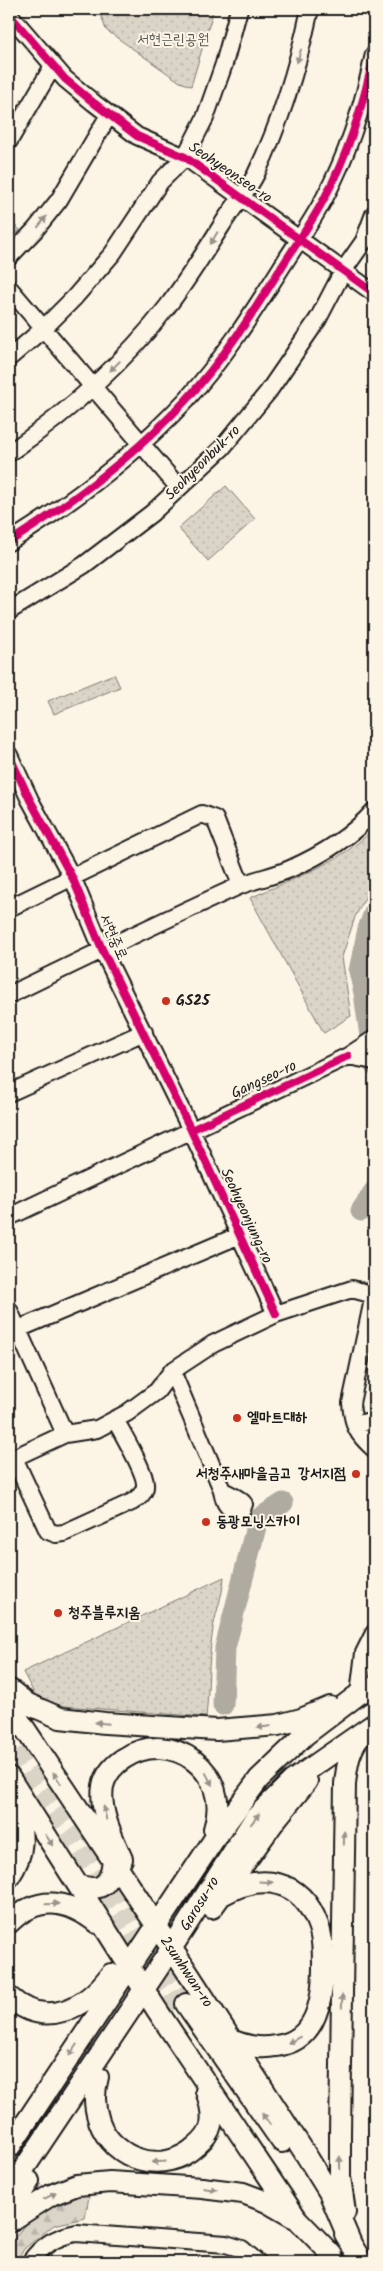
<svg xmlns="http://www.w3.org/2000/svg" width="383" height="2271" font-family="Kalam,'Poor Story',sans-serif">
<style>
.forest{fill:url(#forest-firs);stroke:#7c7872}
.park{fill:url(#park-dots);stroke:#7c7872}
.lines{fill:none;stroke-linecap:round;stroke-linejoin:round}
.river{stroke:#b0aba1;stroke-width:21}
.minor-tunnel{stroke:#dad4c7;stroke-width:16;stroke-dasharray:16 8;stroke-linecap:butt}
.minor-casing{stroke:#1c1c1c;stroke-width:20}
.major-casing{stroke:#1c1c1c;stroke-width:24}
.minor{stroke:#fcf5e5;stroke-width:16}
.major{stroke:#fcf5e5;stroke-width:20}
.cycleway-casing{stroke:#fcf5e5;stroke-width:11}
.cycleway{stroke:#d6006c;stroke-width:8}
.oneway{fill:#97938b}
.poi-dot{fill:#c8321e;stroke:#fcf5e5;stroke-width:2}
.labels{text-anchor:middle;dominant-baseline:central;stroke-width:4;stroke-linejoin:round;paint-order:stroke}
.park-label{font-size:15px;fill:#555450;stroke:#fcf5e5}
.street-label{font-size:15px;fill:#1c1c1c;stroke:#fcf5e5}
.poi-label{font-size:15px;font-weight:bold;fill:#1c1c1c;stroke:#fcf5e5;text-anchor:start}
</style>
<defs>
<pattern id="forest-firs" width="22" height="20" patternUnits="userSpaceOnUse" patternTransform="scale(1.25)"><rect width="22" height="20" fill="#dbd5c8"/><path d="M5 1l3.5 6h-7zM16 11l3.5 6h-7z" fill="#bbb6ab"/></pattern>
<pattern id="park-dots" width="8" height="8" patternUnits="userSpaceOnUse" patternTransform="scale(1.25)"><rect width="8" height="8" fill="#dbd5c8"/><path d="M2 2h.1M6 6h.1" fill="none" stroke="#bbb6ab" stroke-width="1.8" stroke-linecap="round"/></pattern>
</defs>
<rect width="100%" height="100%" fill="#fcf5e5"/>
<filter id="ink" filterUnits="userSpaceOnUse"><feTurbulence type="fractalNoise" baseFrequency=".02" numOctaves="2"/><feDisplacementMap in="SourceGraphic" scale="10" xChannelSelector="R" yChannelSelector="G"/><feConvolveMatrix kernelMatrix="1 2 1 2 8 2 1 2 1" color-interpolation-filters="sRGB"/></filter>
<g filter="url(#ink)">
<path class="forest" d="M90,2191L85,2218L54,2225L25,2248L15,2262H9V2246L19,2232L43,2208Z"/>
<path class="park" d="M99,9H214L191,86L180,82L106,30Z
M9,220L20,230L9,240Z
M226,486L255,519L208,561L178,528Z
M114,674L120,687L54,714L48,701Z
M374,828V881L355,917L342,957L351,1016L324,1033L250,898C292,879 343,862 374,828Z
M224,1577C223,1597 214,1615 212,1636C208,1663 209,1691 206,1717L64,1706L37,1699L23,1672Z"/>
<g class="lines">
<path class="river" d="M374,913L368,929L359,971L364,993L374,1065
M361,1211L374,1191
M223,1705L225,1648L258,1519L283,1503"/>
<path class="minor-tunnel" d="M9,1726L186,2004
M9,1755L174,2014"/>
<defs>
<path id="minor" d="M9,14L65,79L94,103L137,136L185,157L374,293
M9,141L53,66
M9,257L35,230L59,200L109,115
M9,288L179,488
M9,358L43,329L74,298L113,253L160,182L185,157L205,118L224,64L239,9
M9,453C68,412 123,364 167,307C187,281 204,253 222,225C232,208 247,192 256,174C281,122 298,65 310,9
M9,542C73,502 134,456 186,400C222,361 252,314 281,268C296,244 312,222 325,197C348,154 364,102 374,54
M9,611L84,565L152,513L222,448L268,392L318,319L343,271L364,241L374,214
M9,755L30,800L73,879L102,949L191,1130L276,1314
M9,908L202,814L215,819L241,885
M9,995C85,958 162,921 239,886C256,879 274,876 290,869C322,855 351,837 374,811
M348,1056L374,1061
M9,1093L144,1032
M9,1217L348,1056L374,1039
M374,1295L351,1403C353,1426 357,1434 374,1449
M9,1310L65,1434
M9,1333L240,1235
M172,1371L222,1490C224,1500 225,1508 236,1511L242,1509L244,1504C239,1497 229,1495 222,1490
M355,1425L374,1420
M14,1458L48,1531L56,1534L64,1533L132,1502C138,1498 146,1493 145,1484C145,1471 122,1433 115,1419
M9,1460L65,1434L97,1429L127,1413L157,1391L172,1371L213,1344L276,1314L352,1289L374,1295
M359,1694L364,1653L374,1633
M30,2262C42,2245 56,2237 76,2233L226,2244L242,2249L257,2262"/>
<path id="major" d="M9,1689L28,1704L60,1718L105,1723L217,1730L278,1725L301,1719L330,1707
M9,1705L186,1970L303,2150L329,2192L352,2246
M9,1777L157,2010L297,2219L332,2255
M122,1859C112,1836 99,1811 103,1786C106,1774 114,1765 123,1759C172,1726 233,1773 214,1829
M9,1877C29,1848 21,1828 15,1796
M78,1885C101,1893 110,1885 113,1861
M222,1895C261,1873 301,1878 318,1925C323,1938 323,1953 323,1967C323,2001 316,2041 276,2046C259,2049 246,2046 231,2040
M212,1908L277,1818L307,1781
M9,1923C38,1894 68,1900 97,1923
M9,1997C46,2030 86,2008 111,1974
M186,2004L282,2142
M98,2077C94,2091 94,2107 99,2121C113,2161 164,2176 196,2146C202,2141 209,2134 211,2125C213,2114 210,2102 206,2091
M9,2148L215,1838L259,1779L305,1735L359,1694L374,1687
M9,2191L171,1949L255,1818L292,1781L374,1724
M9,2212L29,2181
M345,2212L340,2177V2135L345,1784C347,1765 349,1748 363,1733
M9,2222L51,2195L77,2185L110,2182L202,2188L243,2193L267,2202L293,2217
M345,2234L362,2262"/>
</defs>
<use href="#minor" class="minor-casing"/>
<use href="#major" class="major-casing"/>
<use href="#minor" class="minor"/>
<use href="#major" class="major"/>
<defs>
<path id="cycleway" d="M9,14L65,79L94,103L137,136L185,157L374,293
M9,542C73,502 134,456 186,400C222,361 252,314 281,268C296,244 312,222 325,197C348,154 364,102 374,54
M9,755L30,800L73,879L102,949L191,1130L276,1314
M191,1130L348,1056"/>
</defs>
<use href="#cycleway" class="cycleway-casing"/>
<use href="#cycleway" class="cycleway"/>
</g>
<defs><path id="oneway-solid" d="M-6-.8H1V-3.2L6.5 0L1 3.2V.8H-6Z" transform="scale(1.25)"/></defs>
<g class="oneway">
<use href="#oneway-solid" transform="translate(299 56) rotate(107)"/>
<use href="#oneway-solid" transform="translate(42 222) rotate(-52)"/>
<use href="#oneway-solid" transform="translate(214 238) rotate(121)"/>
<use href="#oneway-solid" transform="translate(115 366) rotate(135)"/>
<use href="#oneway-solid" transform="translate(102 1723) rotate(-175)"/>
<use href="#oneway-solid" transform="translate(264 1727) rotate(173)"/>
<use href="#oneway-solid" transform="translate(57 1778) rotate(-124)"/>
<use href="#oneway-solid" transform="translate(209 1779) rotate(62)"/>
<use href="#oneway-solid" transform="translate(105 1813) rotate(-101)"/>
<use href="#oneway-solid" transform="translate(255 1819) rotate(-52)"/>
<use href="#oneway-solid" transform="translate(344 1838) rotate(-89)"/>
<use href="#oneway-solid" transform="translate(49 1840) rotate(57)"/>
<use href="#oneway-solid" transform="translate(266 1882) rotate(3)"/>
<use href="#oneway-solid" transform="translate(52 1904) rotate(-2)"/>
<use href="#oneway-solid" transform="translate(342 2001) rotate(-89)"/>
<use href="#oneway-solid" transform="translate(294 2040) rotate(152)"/>
<use href="#oneway-solid" transform="translate(73 2050) rotate(124)"/>
<use href="#oneway-solid" transform="translate(266 2119) rotate(-125)"/>
<use href="#oneway-solid" transform="translate(159 2162) rotate(176)"/>
<use href="#oneway-solid" transform="translate(340 2163) rotate(-91)"/>
<use href="#oneway-solid" transform="translate(210 2189) rotate(7)"/>
<use href="#oneway-solid" transform="translate(50 2196) rotate(-26)"/>
</g>
</g>
<g class="poi-dot">
<circle cx="166" cy="1001" r="5"/>
<circle cx="237" cy="1418" r="5"/>
<circle cx="356" cy="1474" r="5"/>
<circle cx="206" cy="1522" r="5"/>
<circle cx="58" cy="1613" r="5"/>
</g>
<g class="labels">
<g class="park-label">
<text x="173" y="40">서현근린공원</text>
</g>
<g class="street-label">
<text transform="translate(230 173) rotate(34)">Seohyeonseo-ro</text>
<text transform="translate(203 463) rotate(-45)">Seohyeonbuk-ro</text>
<text transform="translate(113 937) rotate(66)">서현중로</text>
<text transform="translate(264 1080) rotate(-25)">Gangseo-ro</text>
<text transform="translate(246 1216) rotate(65)">Seohyeonjung-ro</text>
<text transform="translate(200 1904) rotate(-58)">Garosu-ro</text>
<text transform="translate(186 1972) rotate(56)">2sunhwan-ro</text>
</g>
<g class="poi-label">
<text x="176" y="1001">GS25</text>
<text x="247" y="1418">엘마트대하</text>
<text x="346" y="1474" text-anchor="end">서청주새마을금고 강서지점</text>
<text x="216" y="1522">동광모닝스카이</text>
<text x="68" y="1613">청주블루지움</text>
</g>
</g>
<rect width="383" height="2271" fill="none" stroke="#fcf5e5" stroke-width="30"/>
<rect x="15" y="15" width="353" height="2241" fill="none" stroke="#1c1c1c" stroke-width="2" filter="url(#ink)"/>
</svg>
